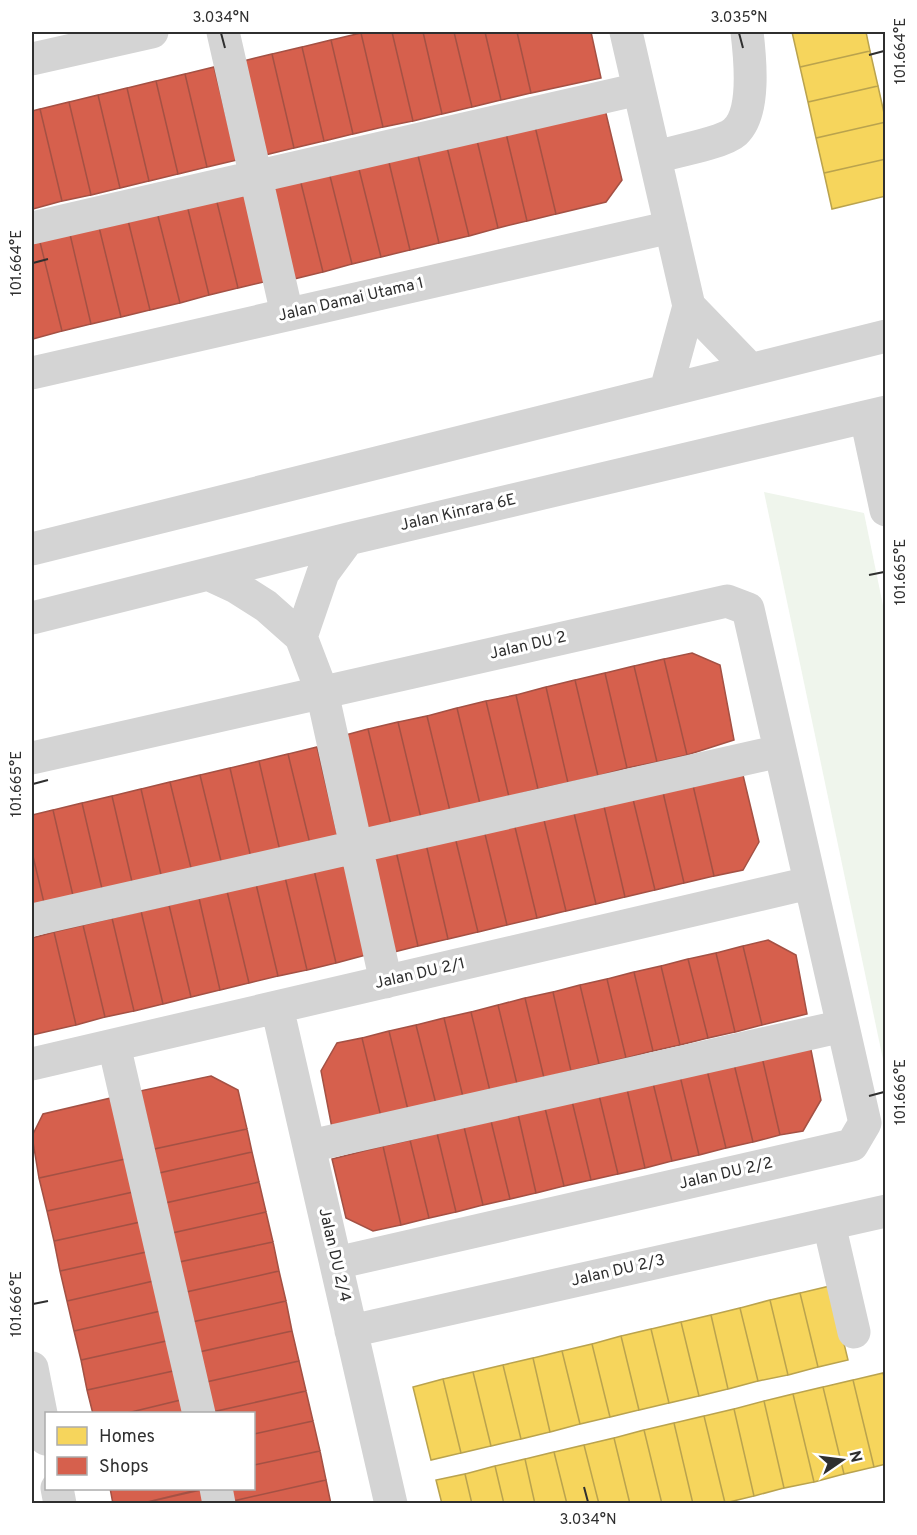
<svg xmlns="http://www.w3.org/2000/svg" width="917" height="1535" font-family="Overpass,sans-serif">
<style>
.green{fill:#eff5ec}
.homes{fill:#f6d55c;stroke:#baa34e;stroke-width:1.5}
.shops{fill:#d6604d;stroke:#a45144;stroke-width:1.5}
.lines{fill:none;stroke-linecap:round;stroke-linejoin:round}
.minor{stroke:#d4d4d4;stroke-width:33}
.ticks{fill:none;stroke:#2f2f2f;stroke-width:2}
.labels{text-anchor:middle;dominant-baseline:central;stroke-width:6;stroke-linejoin:round;paint-order:stroke}
.street-label{font-size:16px;fill:#2f2f2f;stroke:#fff}
.neatline{fill:none;stroke:#2f2f2f;stroke-width:2}
.ticks-label{font-size:15px;text-anchor:middle;fill:#2f2f2f}
</style>
<rect width="100%" height="100%" fill="#fff"/>
<path class="green" d="M764,492L864,513L886,620L885,1069Z"/>
<path class="homes" d="M792,32H866L870,51L800,67Z
M870,51L878,86L808,102L800,67Z
M878,86L886,122L816,138L808,102Z
M886,122V159L824,173L816,138Z
M886,159V196L832,209L824,173Z
M830,1286L848,1360L818,1367L800,1293Z
M800,1293L818,1367L788,1375L770,1300Z
M770,1300L788,1375L758,1381L740,1308Z
M740,1308L758,1381L728,1389L711,1315Z
M711,1315L728,1389L699,1396L681,1322Z
M681,1322L699,1396L669,1403L651,1329Z
M651,1329L669,1403L639,1410L621,1336Z
M621,1336L639,1410L610,1417L592,1344Z
M592,1344L610,1417L580,1424L562,1351Z
M562,1351L580,1424L550,1432L533,1358Z
M533,1358L550,1432L521,1439L503,1365Z
M503,1365L521,1439L491,1446L473,1372Z
M473,1372L491,1446L461,1453L443,1379Z
M883,1373L886,1384V1464L874,1467L853,1380Z
M443,1379L461,1453L431,1460L413,1387Z
M853,1380L874,1467L844,1474L823,1387Z
M823,1387L844,1474L814,1482L793,1394Z
M793,1394L814,1482L784,1488L764,1401Z
M764,1401L784,1488L754,1496L734,1409Z
M734,1409L754,1496L725,1503L704,1416Z
M704,1416L725,1503L722,1504H693L674,1423Z
M674,1423L693,1504H662L644,1430Z
M644,1430L662,1504H630L614,1438Z
M614,1438L630,1504H599L584,1445Z
M584,1445L599,1504H567L554,1452Z
M554,1452L567,1504H535L525,1459Z
M525,1459L535,1504H504L495,1466Z
M495,1466L504,1504H472L465,1474Z
M465,1474L472,1504H442L436,1480Z"/>
<path class="shops" d="M369,32H392L413,121L383,127L361,33Z
M392,32H423L442,114L413,121Z
M423,32H454L472,107L442,114Z
M454,32H485L501,100L472,107Z
M485,32H517L531,93L501,100Z
M517,32H591L601,78L531,93Z
M361,33L383,127L353,134L331,40Z
M331,40L353,134L324,141L302,47Z
M302,47L324,141L294,148L272,54Z
M272,54L294,148L265,155L243,61Z
M214,67L237,160L207,167L185,74Z
M185,74L207,167L178,174L156,81Z
M156,81L178,174L149,181L127,88Z
M127,88L149,181L120,188L98,95Z
M98,95L120,188L91,195L69,102Z
M603,101L622,180L606,202L556,214L533,118Z
M69,102L91,195L62,201L40,109Z
M40,109L62,201L33,209L32,111Z
M533,118L556,214L527,221L504,125Z
M504,125L527,221L498,228L475,132Z
M475,132L498,228L469,236L445,139Z
M445,139L469,236L439,243L416,147Z
M416,147L439,243L410,250L387,154Z
M387,154L410,250L381,257L357,161Z
M357,161L381,257L352,264L328,168Z
M328,168L352,264L323,272L299,175Z
M299,175L323,272L294,279L270,183Z
M244,187L268,281L238,288L215,194Z
M215,194L238,288L209,295L186,201Z
M186,201L209,295L180,303L156,208Z
M156,208L180,303L150,310L127,216Z
M127,216L150,310L121,317L98,223Z
M98,223L121,317L91,324L69,230Z
M69,230L91,324L62,331L39,238Z
M39,238L62,331L33,339L32,239Z
M692,653L720,665L734,740L687,755L664,659Z
M664,659L687,755L657,762L634,666Z
M634,666L657,762L627,768L605,673Z
M605,673L627,768L598,776L575,680Z
M575,680L598,776L568,783L546,687Z
M546,687L568,783L538,789L516,695Z
M516,695L538,789L509,797L486,701Z
M486,701L509,797L480,804L457,708Z
M457,708L480,804L450,811L427,716Z
M427,716L450,811L421,818L398,722Z
M398,722L421,818L391,825L368,729Z
M368,729L391,825L361,832L338,737Z
M317,747L338,837L310,844L288,754Z
M288,754L310,844L280,851L259,761Z
M259,761L280,851L251,858L230,768Z
M230,768L251,858L222,865L200,775Z
M742,771L759,842L743,870L714,876L692,781Z
M200,775L222,865L192,872L170,782Z
M692,781L714,876L684,883L662,788Z
M170,782L192,872L162,879L141,789Z
M662,788L684,883L655,890L632,795Z
M141,789L162,879L133,886L112,796Z
M632,795L655,890L625,897L603,802Z
M112,796L133,886L103,893L82,803Z
M603,802L625,897L596,904L573,809Z
M82,803L103,893L74,900L53,810Z
M573,809L596,904L566,911L543,816Z
M53,810L74,900L45,907L32,852V815Z
M543,816L566,911L537,918L514,823Z
M514,823L537,918L507,925L484,830Z
M484,830L507,925L478,932L455,837Z
M455,837L478,932L448,939L426,844Z
M426,844L448,939L418,946L396,851Z
M396,851L418,946L390,953L367,858Z
M32,852L45,907L32,910Z
M344,863L366,955L336,963L314,870Z
M314,870L336,963L307,970L285,877Z
M285,877L307,970L278,976L256,884Z
M256,884L278,976L249,983L227,891Z
M227,891L249,983L220,990L199,898Z
M199,898L220,990L191,997L169,905Z
M169,905L191,997L163,1004L141,911Z
M141,911L163,1004L134,1011L112,918Z
M112,918L134,1011L105,1017L83,925Z
M83,925L105,1017L76,1025L54,932Z
M54,932L76,1025L32,1035V938Z
M768,940L796,955L807,1014L762,1025L743,946Z
M743,946L762,1025L735,1032L716,953Z
M716,953L735,1032L708,1038L688,959Z
M688,959L708,1038L680,1045L661,966Z
M661,966L680,1045L653,1051L634,972Z
M634,972L653,1051L626,1058L607,979Z
M607,979L626,1058L599,1064L580,985Z
M580,985L599,1064L571,1071L553,992Z
M553,992L571,1071L544,1078L525,998Z
M525,998L544,1078L517,1084L498,1005Z
M498,1005L517,1084L490,1091L471,1012Z
M471,1012L490,1091L463,1097L444,1018Z
M444,1018L463,1097L436,1104L416,1025Z
M416,1025L436,1104L408,1110L389,1031Z
M389,1031L408,1110L381,1117L362,1038Z
M362,1038L381,1117L332,1128L321,1071L337,1043Z
M810,1045L821,1100L803,1131L780,1135L762,1057Z
M762,1057L780,1135L753,1142L734,1064Z
M734,1064L753,1142L726,1148L707,1070Z
M707,1070L726,1148L699,1155L680,1076Z
M211,1076L238,1090L247,1129L154,1149L140,1091Z
M680,1076L699,1155L672,1161L653,1083Z
M653,1083L672,1161L645,1168L627,1089Z
M627,1089L645,1168L618,1174L599,1095Z
M599,1095L618,1174L591,1180L572,1101Z
M115,1097L130,1158L39,1178L32,1136L43,1114Z
M572,1101L591,1180L564,1186L545,1108Z
M545,1108L564,1186L536,1193L518,1114Z
M518,1114L536,1193L510,1199L491,1121Z
M491,1121L510,1199L483,1205L464,1127Z
M464,1127L483,1205L456,1212L437,1133Z
M247,1129L252,1152L159,1173L154,1149Z
M437,1133L456,1212L429,1218L410,1140Z
M410,1140L429,1218L401,1225L383,1146Z
M383,1146L401,1225L373,1231L346,1218L332,1159Z
M252,1152L259,1182L165,1203L159,1173Z
M130,1158L138,1191L47,1211L39,1178Z
M259,1182L266,1212L172,1233L165,1203Z
M138,1191L145,1221L54,1241L47,1211Z
M266,1212L273,1242L179,1262L172,1233Z
M145,1221L151,1251L60,1271L54,1241Z
M273,1242L279,1271L186,1292L179,1262Z
M151,1251L158,1280L67,1301L60,1271Z
M279,1271L286,1301L192,1322L186,1292Z
M158,1280L165,1310L74,1331L67,1301Z
M286,1301L292,1331L199,1352L192,1322Z
M165,1310L171,1340L81,1360L74,1331Z
M292,1331L299,1361L206,1382L199,1352Z
M171,1340L178,1370L87,1390L81,1360Z
M299,1361L306,1391L212,1412L206,1382Z
M178,1370L185,1399L123,1414H93L87,1390Z
M306,1391L313,1421L254,1434V1414H213L212,1412Z
M185,1399L188,1414H123Z
M313,1421L320,1451L254,1465V1434Z
M320,1451L326,1480L233,1501L230,1488H254V1465Z
M326,1480L331,1504H233V1501Z
M110,1488H205L139,1504H113Z
M205,1489L209,1504H139Z"/>
<g class="lines">
<path class="minor" d="M223,32L287,314
M626,32L689,306L666,390
M32,59L152,32
M655,157C673,152 723,143 735,132C756,113 750,57 747,32
M32,228L639,89
M689,306L750,369
M32,373L671,227
M866,417L886,510
M32,549L886,336
M208,574L236,587L266,606L301,637L322,692L386,982
M32,618L348,539L886,412
M301,637L323,573L348,539
M32,758L727,601L748,609L865,1123L852,1145L336,1263
M32,920L780,751
M277,1007L391,1504
M114,1045L199,1414
M32,1064L809,883
M310,1146L843,1026
M829,1224L854,1332
M351,1331L886,1211
M32,1368L46,1439
M57,1488L60,1504
M216,1488L219,1504"/>
</g>
<path class="ticks" d="M221,33L225,48M739,33L743,48M869,55L884,51M33,263L48,259M869,575L884,572M33,784L48,780M869,1096L884,1092M33,1304L48,1301M584,1487L588,1502"/>
<g class="labels">
<g class="street-label">
<text transform="translate(351 300) rotate(-13)">Jalan Damai Utama 1</text>
<text transform="translate(458 513) rotate(-13)">Jalan Kinrara 6E</text>
<text transform="translate(528 646) rotate(-13)">Jalan DU 2</text>
<text transform="translate(420 974) rotate(-13)">Jalan DU 2/1</text>
<text transform="translate(726 1174) rotate(-13)">Jalan DU 2/2</text>
<text transform="translate(334 1255) rotate(77)">Jalan DU 2/4</text>
<text transform="translate(618 1271) rotate(-13)">Jalan DU 2/3</text>
</g>
</g>
<rect width="917" height="1535" fill="none" stroke="#ffffff" stroke-width="66"/>
<rect x="45" y="1412" width="210" height="78" fill="#ffffff" stroke="#acacac" stroke-width="1.5"/>
<rect x="57" y="1427" width="30" height="18" fill="#f6d55c" stroke="#acacac" stroke-width="1.5"/>
<text x="99" y="1442" font-size="18" fill="#2f2f2f">Homes</text>
<rect x="57" y="1457" width="30" height="18" fill="#d6604d" stroke="#acacac" stroke-width="1.5"/>
<text x="99" y="1472" font-size="18" fill="#2f2f2f">Shops</text>
<g transform="translate(842 1460) rotate(76)" stroke="#ffffff" stroke-width="4.5" paint-order="stroke">
<path d="M0-4.5L10 22L0 15L-10 22Z" fill="#2f2f2f"/>
<text y="-9" font-size="16" font-weight="bold" text-anchor="middle" fill="#2f2f2f">N</text>
</g>
<rect x="33" y="33" width="851" height="1469" class="neatline"/>
<g class="ticks-label">
<text x="221" y="22">3.034°N</text>
<text x="739" y="22">3.035°N</text>
<text transform="translate(900 51) rotate(-90)" y="5">101.664°E</text>
<text transform="translate(16 263) rotate(-90)" y="5">101.664°E</text>
<text transform="translate(900 572) rotate(-90)" y="5">101.665°E</text>
<text transform="translate(16 784) rotate(-90)" y="5">101.665°E</text>
<text transform="translate(900 1092) rotate(-90)" y="5">101.666°E</text>
<text transform="translate(16 1304) rotate(-90)" y="5">101.666°E</text>
<text x="588" y="1524">3.034°N</text>
</g>
</svg>
